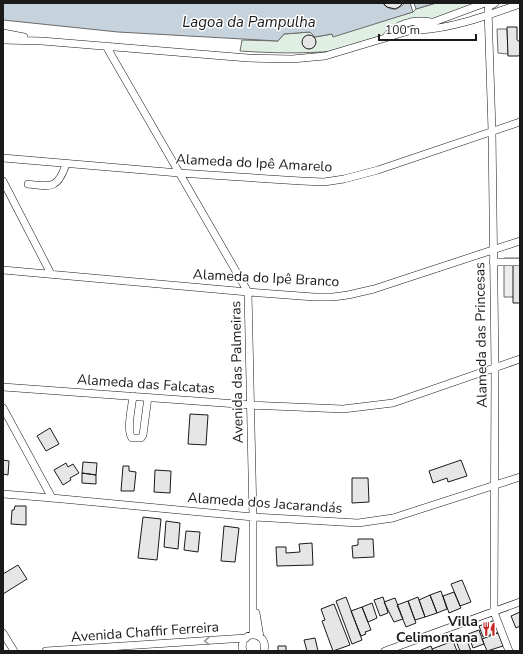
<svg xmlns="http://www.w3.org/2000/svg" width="523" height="654" font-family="'Nunito Sans',sans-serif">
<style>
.green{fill:#e0efe3;stroke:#6a6a6a}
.parking{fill:#ededed;stroke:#6a6a6a}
.water{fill:#c6d2dc;stroke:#6a6a6a}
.building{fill:#e6e6e6;stroke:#1a1a1a}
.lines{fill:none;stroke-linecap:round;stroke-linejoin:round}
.minor-casing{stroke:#1a1a1a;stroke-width:8}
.minor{stroke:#fff;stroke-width:7}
.oneway{stroke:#989898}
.labels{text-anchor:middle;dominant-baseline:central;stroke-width:3;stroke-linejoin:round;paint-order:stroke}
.street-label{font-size:14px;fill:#1a1a1a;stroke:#fff}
.poi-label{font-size:14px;font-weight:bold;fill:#1a1a1a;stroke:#fff;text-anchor:end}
.water-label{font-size:15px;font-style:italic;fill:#1a1a1a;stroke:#fff}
</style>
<rect width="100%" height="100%" fill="#fff"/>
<path class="green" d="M436,3H483L334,51C303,54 272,53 240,51L242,40L278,41L284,34L310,32L315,37L332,34L413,12L416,9Z"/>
<path class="parking" d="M497,29H507L508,54L498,53Z
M504,258H520V265L513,297H504Z"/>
<path class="water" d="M3,3H382C390,11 397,11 405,3H410L413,12L333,37L332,34L315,37L310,32L284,34L278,41L118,32L3,20Z
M414,3H436L416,9Z"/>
<path class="building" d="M383,3H403L399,7L395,9L387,7Z
M507,27H517V40L520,42V55L518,56H508Z
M302 42a7 7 0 1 1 14 0a7 7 0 1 1-14 0Z
M513,265H520V303H513Z
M190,414L208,415L206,445L188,444Z
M50,428L59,444L46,451L37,436Z
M3,460L9,461L8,475L3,474Z
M461,460L467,476L448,482L447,478L433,483L429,471Z
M83,462L97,463L96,475L82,473Z
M66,463L68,467L73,464L79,473L70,478L71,480L63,485L54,470Z
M123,466H129V471L136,472L134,491H121Z
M155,470L171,471L170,493L154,492Z
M82,473L96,475V484L82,483Z
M352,478H368L369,502L352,503Z
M15,506H26V525L11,524L12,510H14Z
M143,517L161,519L157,560L138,558Z
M166,521L180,523L178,549L164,547Z
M224,526L239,528L235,562L221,561Z
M186,531L200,532L198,552L184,550Z
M358,539H373L374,557L353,558L352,546L358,545Z
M312,543L313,565L277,566L276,547H286V553L300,552L299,544Z
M18,565L27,579L3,594V574Z
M462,580L471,602L460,606L451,584Z
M441,591L447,609L437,613L430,595Z
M454,592L461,608L449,613L443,596Z
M430,595L437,613L425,617L419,600Z
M346,597L362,640L352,644L336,601Z
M383,597L388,613L380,616L374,600Z
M418,597L425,617L415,620L408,601Z
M395,598L403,619L394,622L384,602Z
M408,601L416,623L406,627L397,605Z
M372,603L377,618L368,622L362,607Z
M334,604L350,645L333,651L322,621L325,620L321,609Z
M362,607L371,630L365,632L366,634L361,636L351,611Z
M520,612V626L516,628L511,616Z
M495,620L500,632L483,637L479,626Z
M479,630L484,644L473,648L468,634Z
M498,633L503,646L487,651L482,639Z
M465,635L471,651H460L455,638Z
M315,638L318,651H307L304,640Z
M453,641L457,651H433L432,649Z
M278,646H286V651H278Z
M431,646L433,651H421V650Z"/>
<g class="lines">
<defs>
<path id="minor" d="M495,3L490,6L488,9L492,131L495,367L494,612L509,651
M420,30C454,28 488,15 520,4
M3,33L24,37
M385,38C396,23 414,19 431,22
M3,40L42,41L248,58L292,59L325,56L412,30L485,3
M106,46L248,292L253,517V635
M3,158L179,173L301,181L324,182L344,179L378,170L520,122
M3,181L51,274
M28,184C51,187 58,189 66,164
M493,262H520
M3,270L248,292L314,297H333L348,295L374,289L520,241
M3,387L251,405L343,409L393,403L520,359
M133,396C132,406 126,431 132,438H141L143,435L148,397
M3,408L52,498
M3,494L52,498L253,517L358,523L393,518L520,477
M256,613L260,637
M3,633L14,651
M46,651L246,638
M243,651C237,630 269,629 264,651
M385,651L520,602"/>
</defs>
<use href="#minor" class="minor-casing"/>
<use href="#minor" class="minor"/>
</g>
<defs><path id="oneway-chevron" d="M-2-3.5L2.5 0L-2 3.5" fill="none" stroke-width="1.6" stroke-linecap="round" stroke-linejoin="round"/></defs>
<use class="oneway" href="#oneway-chevron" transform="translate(207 641) rotate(176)"/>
<defs>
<symbol id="restaurant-bare" viewBox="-9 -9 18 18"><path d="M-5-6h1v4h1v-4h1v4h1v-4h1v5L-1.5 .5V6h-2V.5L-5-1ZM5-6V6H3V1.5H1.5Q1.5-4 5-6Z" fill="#c62828" stroke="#fff" stroke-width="2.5" paint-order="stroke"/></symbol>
</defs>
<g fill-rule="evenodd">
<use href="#restaurant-bare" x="479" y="619" width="20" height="20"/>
</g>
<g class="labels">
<g class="street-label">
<text transform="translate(254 163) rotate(3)">Alameda do Ipê Amarelo</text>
<text transform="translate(266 278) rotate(3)">Alameda do Ipê Branco</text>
<text transform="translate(481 335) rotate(-91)">Alameda das Princesas</text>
<text transform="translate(237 372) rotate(-91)">Avenida das Palmeiras</text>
<text transform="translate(146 384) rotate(4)">Alameda das Falcatas</text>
<text transform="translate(265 503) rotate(4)">Alameda dos Jacarandás</text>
<text transform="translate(145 632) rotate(-4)">Avenida Chaffir Ferreira</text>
</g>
<g class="poi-label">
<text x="478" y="621">Villa<tspan x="478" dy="16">Celimontana</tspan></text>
</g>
<g class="water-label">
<text x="249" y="22">Lagoa da Pampulha</text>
</g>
</g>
<rect width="523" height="654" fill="none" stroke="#1a1a1a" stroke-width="8"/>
<path d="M379 34v6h97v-6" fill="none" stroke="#1a1a1a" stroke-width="2"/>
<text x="385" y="34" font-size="12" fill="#1a1a1a" stroke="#ffffff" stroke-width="3" paint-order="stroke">100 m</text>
</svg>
